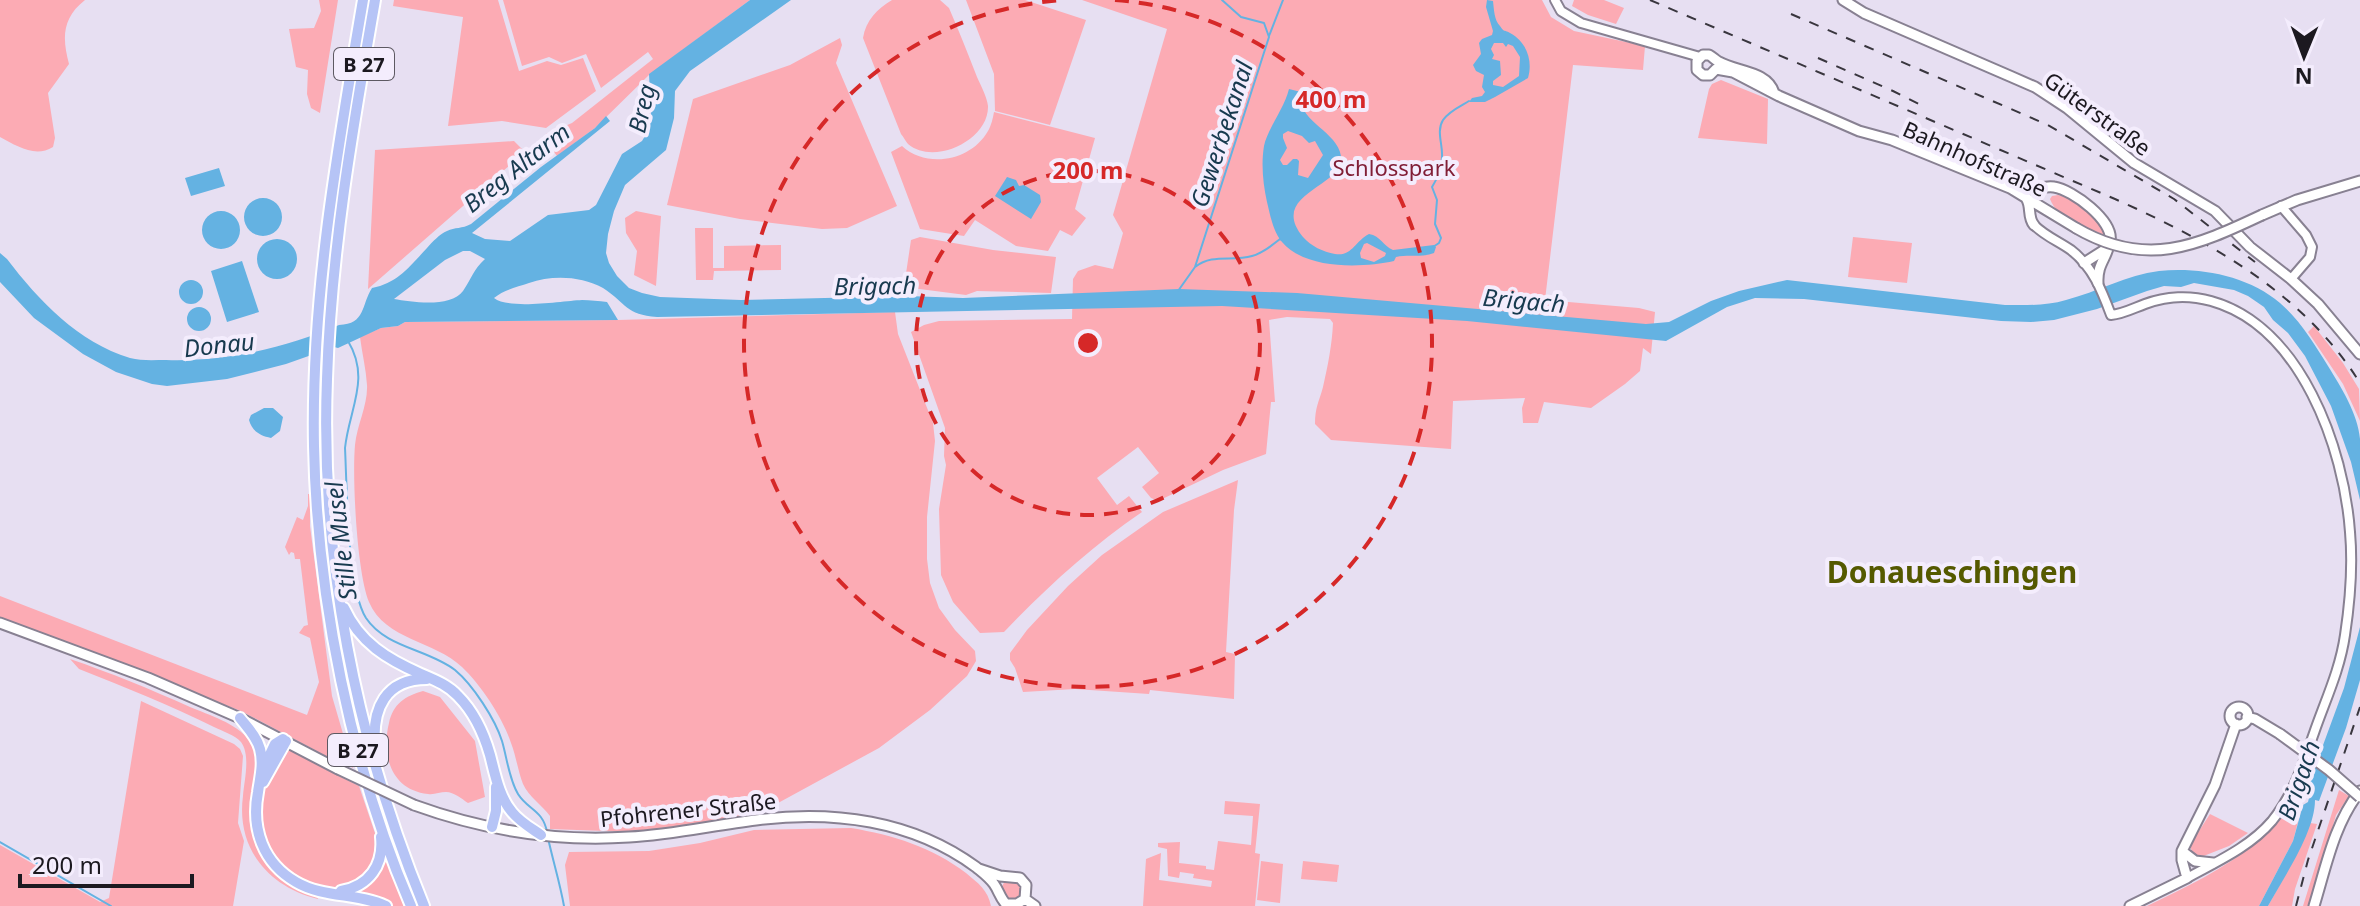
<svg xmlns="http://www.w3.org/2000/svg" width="2360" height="906" font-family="'Noto Sans',sans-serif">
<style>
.green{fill:#fcabb4}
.water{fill:#64b2e2;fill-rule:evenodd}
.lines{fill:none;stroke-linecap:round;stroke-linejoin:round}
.stream{stroke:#64b2e2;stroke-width:2}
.tertiary-casing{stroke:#888192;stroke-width:12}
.secondary-casing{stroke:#888192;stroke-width:13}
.trunk-casing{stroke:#fff;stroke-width:14}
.tertiary{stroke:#fff;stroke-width:8}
.secondary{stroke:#fff;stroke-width:9}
.trunk{stroke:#b6c4f6;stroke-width:10}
.rail{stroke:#39363e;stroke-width:2;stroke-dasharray:10 10;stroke-linecap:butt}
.secondary-bridge-casing{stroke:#888192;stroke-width:13;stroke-linecap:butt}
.secondary-bridge{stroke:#fff;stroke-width:9}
.ring{fill:none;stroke:#d62828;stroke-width:4;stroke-dasharray:14 10}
.labels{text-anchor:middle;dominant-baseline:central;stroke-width:8;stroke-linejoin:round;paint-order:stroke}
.shield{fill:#f4edfd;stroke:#5d5962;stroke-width:2}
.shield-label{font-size:20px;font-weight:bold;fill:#1c1920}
.street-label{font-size:22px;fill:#1c1920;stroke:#f4edfd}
.park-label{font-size:22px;fill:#811e36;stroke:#f4edfd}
.water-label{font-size:24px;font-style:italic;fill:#183a4f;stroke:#f4edfd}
.district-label{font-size:30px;font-weight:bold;fill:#555900;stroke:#f4edfd}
.centre{fill:#d62828;stroke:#f4edfd;stroke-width:4}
.ring-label{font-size:24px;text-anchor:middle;font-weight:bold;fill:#d62828;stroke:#f4edfd;stroke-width:8;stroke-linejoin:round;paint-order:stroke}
</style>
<rect width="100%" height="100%" fill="#e7dff2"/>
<path class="green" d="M0,0H85C62,18 62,38 69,64L48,93L55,138L53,147C35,158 17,146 0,137Z
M319,0H338L320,113L311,108L307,94L308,70L296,67L289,29L314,28L321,11Z
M394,0H498L519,71L547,61L561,65L583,58L596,91L546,128L502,121L448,126L463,17L393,6Z
M503,0H750L650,74L595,128L557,156L548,144L546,134L572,123L653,59L648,52L601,88L586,54L562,63L549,57L522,66Z
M892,0H940L949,8C959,31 968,54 977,77C981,86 987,97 988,106C989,140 934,166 908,144C907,143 902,135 901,134L863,38C866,20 877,9 892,0Z
M966,0H1025L1086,20L1050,125L995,111L994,74Z
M1082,0H1542L1551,17L1574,31L1645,46L1643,70L1573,65L1545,300L1639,308L1655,312L1651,354L1643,348L1640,371L1625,384L1591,408L1544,402L1538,423H1523L1522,408L1525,398L1453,401L1451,449L1331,440L1315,424C1315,407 1319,402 1323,387C1328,365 1332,345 1333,323L1330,319L1287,317L1269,320L1275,402H1271L1266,454L1223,470L1158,501L1151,498L1142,487L1159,473L1138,447L1097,478L1117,505L1129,496L1142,512C1091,547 1047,587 1004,632L980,633L953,602L941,575L939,509L946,465L944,456L945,428L911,332L924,325L939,321L1072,319L1073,279L1078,271L1095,265L1113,269L1123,233L1113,215L1167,29Z
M1574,0H1604L1624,8L1616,24L1588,15L1572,6Z
M840,38L842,45L836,63L897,206L847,228L822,229L740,219L667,205L693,99L790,65Z
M1721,80L1768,99L1767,144L1698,138L1709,89L1712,84Z
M994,112L1095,138L1075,209L1086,218L1072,236L1060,230L1048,251L1016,246L975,220L964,236L920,229L891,152L902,146C927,169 971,161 988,131C991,126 993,118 994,112Z
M514,141L525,152L368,289L375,150Z
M2058,195C2077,200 2101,215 2105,235C2087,228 2057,219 2050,199L2052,196Z
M636,211L661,216L656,286L634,275L637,251L626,233L625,218Z
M695,228H713V268H724V246L781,245V270L714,271L713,280H696Z
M920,237L993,250L1056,257L1051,293L977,291L966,295L904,287L911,240Z
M1853,237L1912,243L1907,283L1848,277Z
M895,312L898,334L933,423L935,441L927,517V559L930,583L939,608L955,630L975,651L976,661L967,676L930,710L879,748L756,815L660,830L632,832L550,829V816C542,805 529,797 523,784C518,771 516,756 511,743C503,718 481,685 462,667C435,641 385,640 369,602C357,573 352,478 355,445C357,425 368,405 367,385C366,369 362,353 360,337L381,328L398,326L405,322L618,320Z
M2314,326L2343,363L2359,389L2360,421L2343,384L2308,332Z
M1238,480L1234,510L1226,652L1235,654L1234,699L1150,690L1149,694L1075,689L1023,692L1015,668L1010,660V653L1027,630L1068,586L1102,555L1163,512Z
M308,494H310V526L332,696L353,768L346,764L341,747L342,761L328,757L241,711L0,618V596L307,715L319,682L310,638L299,633L304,626L308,625L300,559H295L294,553L291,552L289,555L285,547L297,517L303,520L308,506Z
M70,659C111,673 150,689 190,707C209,715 236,723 249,740C263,758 252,785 250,806C246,849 277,886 317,896L318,899C268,887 236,848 243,796C244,781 251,756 241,742C235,735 222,731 214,727C170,705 124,687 79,669Z
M423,691L440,697L475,741L485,797L468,803C462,799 454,792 446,792C440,792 434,795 428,794C391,790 381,755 389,723C393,704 405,696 423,691Z
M141,701L234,744L240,749L243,756L238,823L244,841L233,906H0V845L100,902L109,898Z
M290,750L305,756L323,768L359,786L379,845L369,874C360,879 350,886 340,888C332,890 323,887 315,885C274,872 249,827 263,785C267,774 277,763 283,752Z
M2308,786L2301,805H2293L2291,814L2299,818L2293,841L2259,906H2147C2184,888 2225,869 2257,842C2276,826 2290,804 2308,786Z
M2339,790L2349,796L2336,815L2310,906H2303Z
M1225,801L1260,804L1255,853L1260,854L1255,906H1143L1146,859L1161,853L1159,880L1211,887L1212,881L1193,878L1194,874L1180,872L1179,878L1168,876L1167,849L1158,847V843L1180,842L1179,863L1206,866V869L1214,870L1218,841L1251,845L1253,816L1224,814Z
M2210,814L2248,833L2229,846L2201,857L2192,852L2190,845Z
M2310,823L2317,824L2295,889L2292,906H2268L2301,846Z
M851,828C893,835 932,847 966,873C978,883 988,890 991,906H570L565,865L569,852L649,851L700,843L754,830Z
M385,855L404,906H392L353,893Z
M1261,861L1283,864L1280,903L1257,900Z
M1303,861L1339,865L1337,882L1301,879Z
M1006,879L1022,882L1023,897L1008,902L1000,890Z"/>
<path class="water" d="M750,0H791L690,71L675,91L674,118L666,150L625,185L614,211L608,234L606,253L609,263L617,276L629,288L642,293L660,297L741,300L908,296L963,298L1179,289L1297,293L1646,324L1669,322L1711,301L1739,291L1787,280L2005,305C2026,305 2046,306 2066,300C2097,292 2127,275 2159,271C2201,267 2248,276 2280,303C2300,320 2315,345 2328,366C2341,387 2358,414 2360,439C2360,459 2360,480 2360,500L2351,462L2331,406L2305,356L2288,333L2273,320L2264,307L2248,296L2234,290L2194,283L2181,287L2164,286L2147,291L2097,309L2054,320L2031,322L2001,321L1804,299L1755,298L1727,307L1666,341L1467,321L1222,306L657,317C626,315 626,303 603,288C581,276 552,275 529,283C517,287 503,290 494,298C509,310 562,301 582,300C590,300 599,301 607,302L618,320L405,322L398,326L381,328L338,348L334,347L286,364L227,379L167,386L152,384L116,372L83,354L34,318L0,282V253L7,259C39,301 78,342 130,358C141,361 154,360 166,360C225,362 285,348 339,325C366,324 361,305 372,288C398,283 410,266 427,248C432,242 440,234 447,231C455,227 462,229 471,224L541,167L595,128L606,116L610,121L472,233L485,239L510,241L548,215L589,210L596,205L622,154L642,141L648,131L651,115L649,74ZM463,251H470L485,259C473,270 472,278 463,291C451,308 412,302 394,299L445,260Z
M1487,0L1493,1C1494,9 1494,20 1500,26C1505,33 1503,29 1510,33C1527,42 1533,61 1528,78L1495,97L1485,102H1469L1472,98L1482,96L1485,92L1482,87L1484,75L1476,71L1473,65L1481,54L1479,43L1482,39L1492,35L1493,31L1486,7ZM1494,43H1503L1506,47L1508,44L1513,46L1520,57L1519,76L1503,87L1493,85V81L1501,75L1500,61L1492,59L1494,55L1491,49Z
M1289,89L1301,92C1295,121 1337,130 1341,156C1346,187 1267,193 1303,237C1311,246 1323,252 1335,254C1352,257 1355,241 1369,234C1381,236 1383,246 1393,250L1434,245L1436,247L1434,253C1421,258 1409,254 1396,257L1394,261C1362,268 1306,270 1282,242C1273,232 1270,214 1267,202C1263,184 1261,164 1264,146C1267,130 1284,109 1289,89ZM1288,131L1302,136L1309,143L1315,141L1323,155L1308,178L1298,175L1299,161L1297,159H1293L1287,165H1283L1280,160L1287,148L1283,138V134ZM1367,243L1386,253L1385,256L1374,262L1361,258L1360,253L1364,244Z
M219,168L225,186L191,196L185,178Z
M1007,177L1016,180L1019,186L1024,185L1040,195L1041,202L1031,219L995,196Z
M244 217a19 19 0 1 1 38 0a19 19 0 1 1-38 0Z
M202 230a19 19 0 1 1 38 0a19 19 0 1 1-38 0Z
M257 259a20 20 0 1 1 40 0a20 20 0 1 1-40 0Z
M242,261L259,312L227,322L211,271Z
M179 292a12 12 0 1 1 24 0a12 12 0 1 1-24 0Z
M187 319a12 12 0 1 1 24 0a12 12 0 1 1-24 0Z
M264,408H273L283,417L280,431L271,438C260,436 252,431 249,420L251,415Z
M2360,627V680L2346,728L2319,801L2315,800C2315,832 2284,877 2268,906H2259L2293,841L2303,805L2308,802L2309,798L2304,797L2344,688Z"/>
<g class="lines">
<path class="stream" d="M1269,36L1283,0
M1433,247L1439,243L1441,238L1435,224L1437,200L1432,187C1438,177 1442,169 1442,157C1443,145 1436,131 1443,120C1449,111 1461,106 1469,101
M1195,267C1213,253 1232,262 1252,256C1263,253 1271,246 1280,239L1282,240
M1178,291L1195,267L1269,37L1264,23L1241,17L1222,0
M348,341C371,379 349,409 345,448C347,486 347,588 366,618C386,648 428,649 455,670C473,685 495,719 502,741C507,758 509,779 518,794C528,810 543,810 547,832
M548,838C553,861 560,883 564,906
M0,842L111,906"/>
<defs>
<path id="tertiary" d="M1555,0L1561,11L1581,23L1700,57
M2281,206L2306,235L2312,247L2310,257L2291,279
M2034,225C2045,236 2058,241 2071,250C2093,267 2102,291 2111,315C2123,314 2134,308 2145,304C2166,296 2190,295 2211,301C2301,326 2344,448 2350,532C2353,566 2350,602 2345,635C2340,670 2325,701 2314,733C2303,764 2293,795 2272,821C2250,847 2216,862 2187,878"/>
<path id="secondary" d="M1843,0L1864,13L2012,77L2035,87L2067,108L2134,163L2215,211L2250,247L2291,279L2318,304L2360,354
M1716,69L1733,72L1779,96L1859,131L1892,140L2010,188L2076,228
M1716,69L1710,75H1703L1697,70V61L1703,55H1709C1713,57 1715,60 1719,62C1737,72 1768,71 1774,93
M2023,189C2035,192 2043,185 2054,187C2073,190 2114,221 2110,241C2107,259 2097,263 2098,283
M2026,198C2032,206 2027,217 2034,225
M2262,215L2297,200L2360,181
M2084,263L2106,249
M0,623L148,678L240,718L338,769
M2230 716a9 9 0 1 1 18 0a9 9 0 1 1-18 0Z
M2247,717L2255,719L2280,734
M414,805C483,830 556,842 629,837C672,835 714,825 756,820C833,810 912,820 976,867C982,872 989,877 994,884C999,891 1000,898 1006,904H1017L1025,899L1026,885L1020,878L1000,876L979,869
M2182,851L2195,861L2213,863
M1025,899L1035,906
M2130,906L2187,878L2182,860V851L2215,785L2236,724
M2314,906C2326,867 2334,824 2360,791"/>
<path id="trunk" d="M363,0C338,147 311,296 314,446C317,597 351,767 411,906
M375,0C353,126 331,251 327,379C320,558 356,740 424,906
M344,608C360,643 387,659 421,674C435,680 448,685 458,696C474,712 484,734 490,755C495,774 499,797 512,812C520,822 531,828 541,835
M240,718C247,727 257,737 260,749C264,764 260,778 258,792C251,829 263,863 296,882C323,898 358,893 386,906
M375,746C372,709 385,679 427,679
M266,763L275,744L283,739
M263,782L286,741
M492,827L496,811V787
M341,891C369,886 384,865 381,837"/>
</defs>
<use href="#tertiary" class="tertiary-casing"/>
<use href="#secondary" class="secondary-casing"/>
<use href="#trunk" class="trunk-casing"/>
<use href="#tertiary" class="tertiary"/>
<use href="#secondary" class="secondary"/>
<use href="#trunk" class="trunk"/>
<path class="rail" d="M1650,0L2115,199C2209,241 2304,293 2360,383
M1791,14L2048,125L2174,199L2255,262
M1818,58L1893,91L1923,106
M2296,906L2308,860L2360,707"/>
<defs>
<path id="secondary-bridge" d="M2076,228C2146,269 2196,246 2262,215
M2280,734L2329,770L2360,797
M338,769L414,805"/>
</defs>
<use href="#secondary-bridge" class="secondary-bridge-casing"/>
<use href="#secondary-bridge" class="secondary-bridge"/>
</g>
<g class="ring">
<circle cx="1088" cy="343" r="172"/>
<path d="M1115 0A344 344 0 1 1 1061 0"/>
</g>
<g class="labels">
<g class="shield">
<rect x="334" y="48" width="60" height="32" rx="6"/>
<rect x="328" y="734" width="60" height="32" rx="6"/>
</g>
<g class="shield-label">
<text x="364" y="64">B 27</text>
<text x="358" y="750">B 27</text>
</g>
<g class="street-label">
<text transform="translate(2098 113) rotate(36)">Güterstraße</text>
<text transform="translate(1975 158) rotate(24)">Bahnhofstraße</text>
<text transform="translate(688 809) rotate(-6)">Pfohrener Straße</text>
</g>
<g class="park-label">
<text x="1394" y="167">Schlosspark</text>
</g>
<g class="water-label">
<text transform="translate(641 108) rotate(-77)">Breg</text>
<text transform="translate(1221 134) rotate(-72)">Gewerbekanal</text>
<text transform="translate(516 167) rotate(-38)">Breg Altarm</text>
<text transform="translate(875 285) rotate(-1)">Brigach</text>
<text transform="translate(1524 300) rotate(5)">Brigach</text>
<text transform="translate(219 344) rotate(-6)">Donau</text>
<text transform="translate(340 541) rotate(-97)">Stille Musel</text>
<text transform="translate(2298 780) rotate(-71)">Brigach</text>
</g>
<g class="district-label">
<text x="1952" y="571">Donaueschingen</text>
</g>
</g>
<circle cx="1088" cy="343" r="12" class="centre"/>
<g class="ring-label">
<text x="1331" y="108">400 m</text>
<text x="1088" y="179">200 m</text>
</g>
<g transform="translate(2304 56) rotate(181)" stroke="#f4edfd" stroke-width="6" paint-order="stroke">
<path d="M0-6L14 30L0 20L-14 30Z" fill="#1c1920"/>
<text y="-12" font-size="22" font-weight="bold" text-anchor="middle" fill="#1c1920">N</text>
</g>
<path d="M20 874v12h172v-12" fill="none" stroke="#1c1920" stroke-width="4"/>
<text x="32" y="874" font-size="24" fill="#1c1920" stroke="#f4edfd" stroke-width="6" paint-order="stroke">200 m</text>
</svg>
